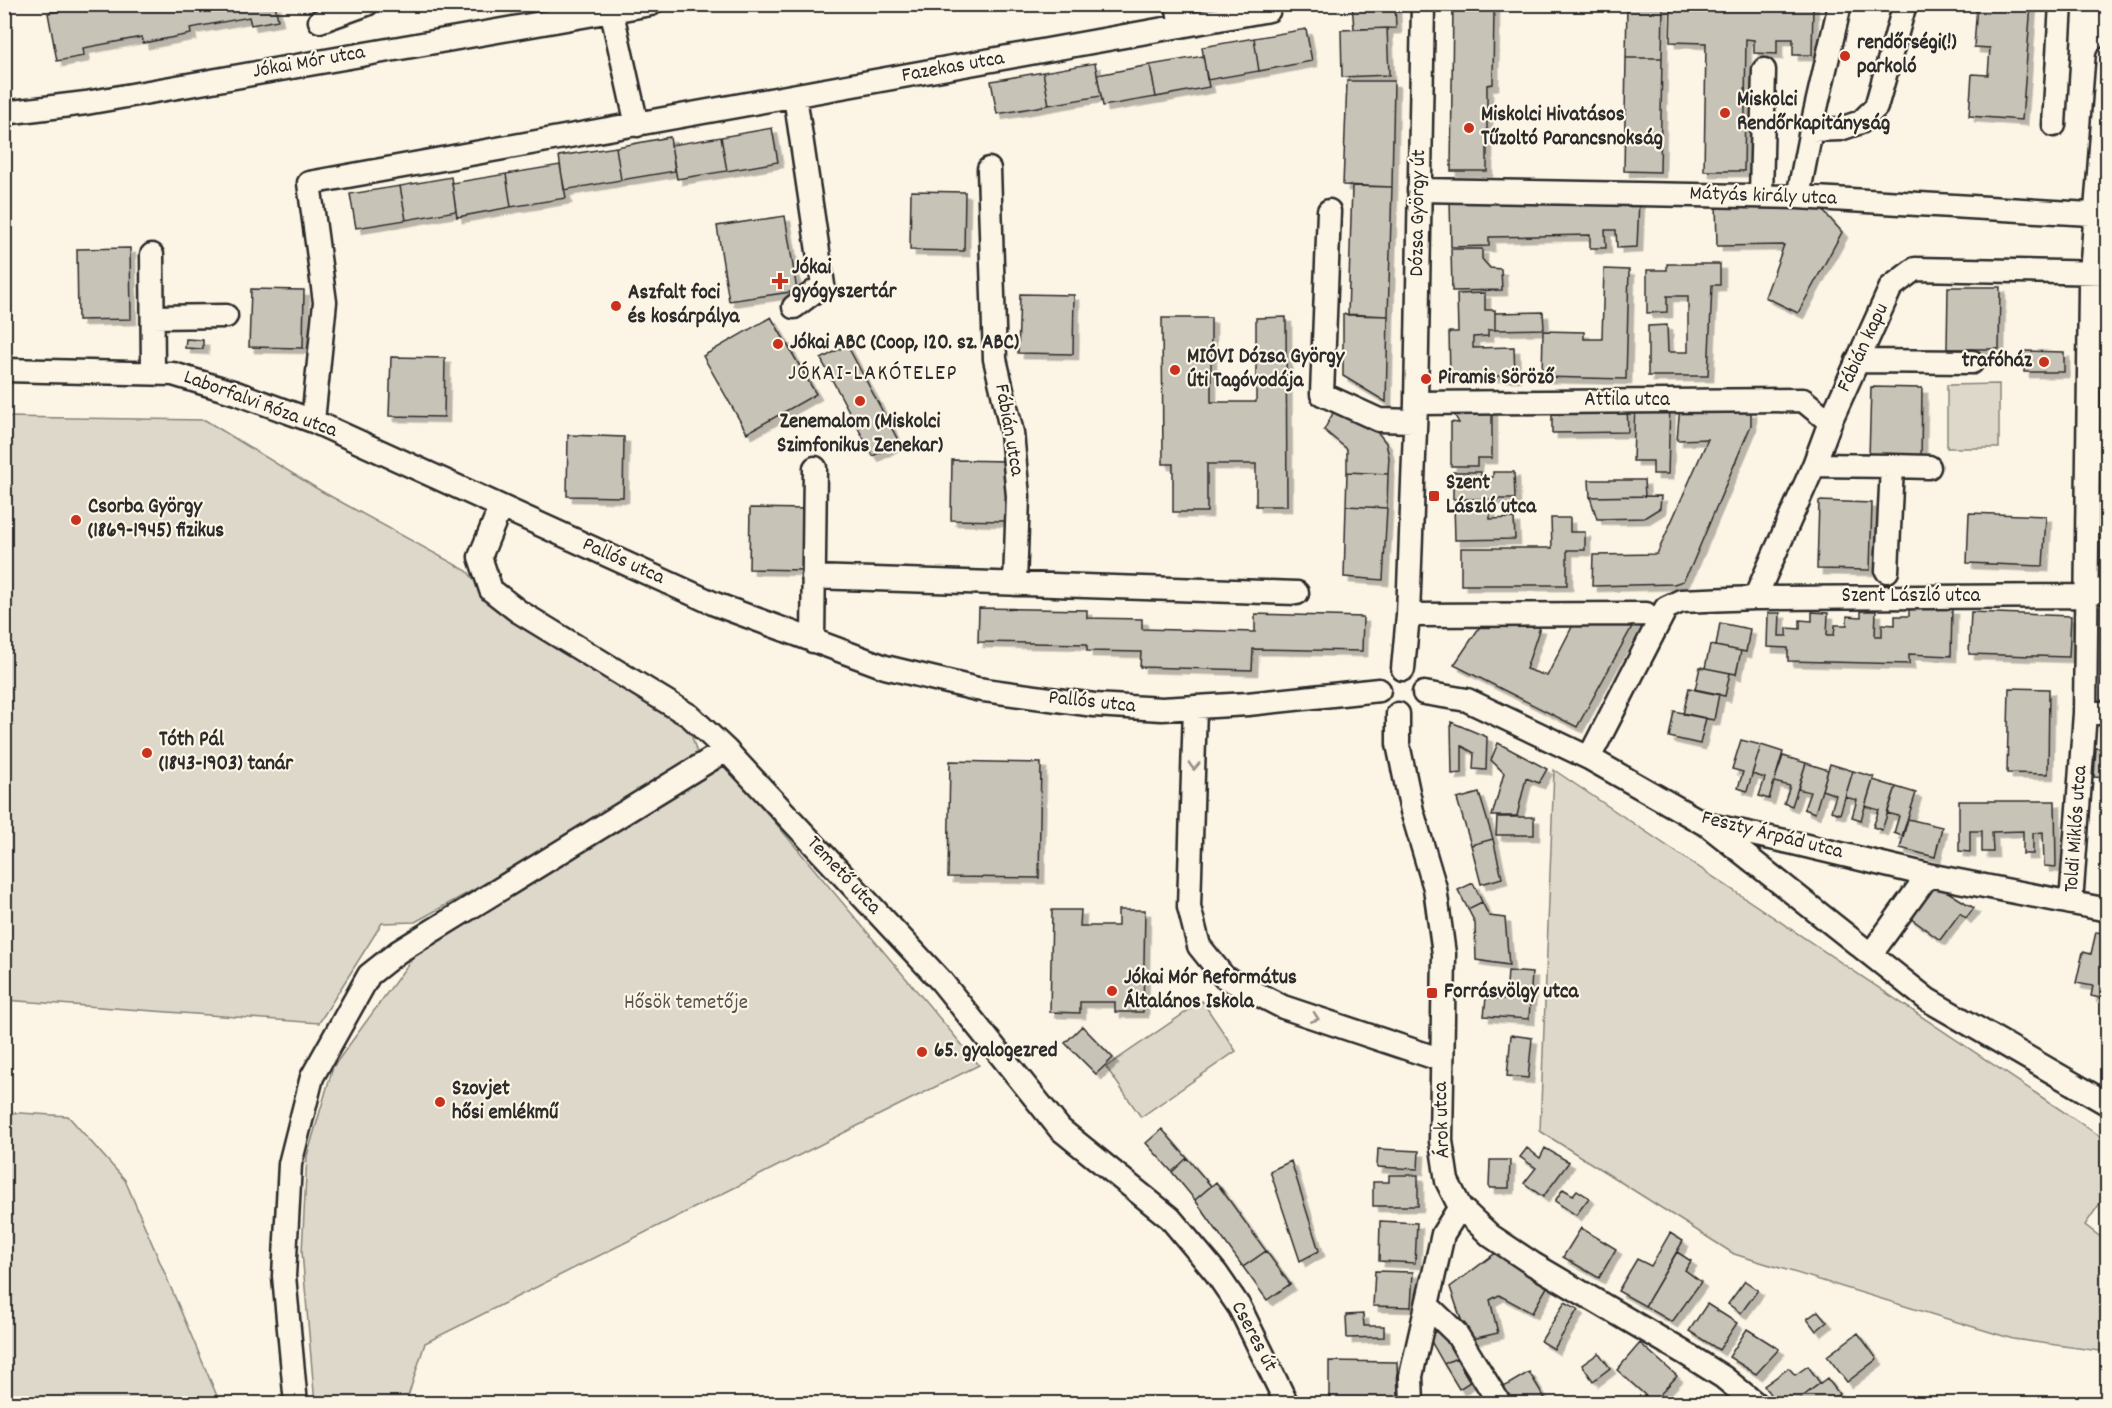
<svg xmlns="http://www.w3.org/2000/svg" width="2112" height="1408" font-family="Dekko,sans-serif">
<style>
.green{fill:#ded8ca;stroke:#84827a;stroke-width:1.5}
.building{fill:#c8c3b7;stroke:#2b2b2b;stroke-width:1.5;filter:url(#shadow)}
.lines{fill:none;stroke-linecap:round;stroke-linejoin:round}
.minor-casing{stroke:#2b2b2b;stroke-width:27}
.minor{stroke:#fcf5e5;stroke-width:22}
.oneway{stroke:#949088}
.poi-dot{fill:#c8321e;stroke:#fcf5e5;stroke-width:2}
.labels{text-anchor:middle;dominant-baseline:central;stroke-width:4.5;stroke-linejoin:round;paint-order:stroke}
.poi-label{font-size:21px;font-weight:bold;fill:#2b2b2b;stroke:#fcf5e5;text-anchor:start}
.street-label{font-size:21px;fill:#2b2b2b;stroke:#fcf5e5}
.park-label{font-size:21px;fill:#585653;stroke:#fcf5e5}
.neighbourhood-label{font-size:22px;letter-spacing:1.5px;fill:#2b2b2b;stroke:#fcf5e5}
</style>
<defs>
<filter id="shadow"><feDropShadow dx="5.5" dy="5.5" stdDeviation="0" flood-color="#0004"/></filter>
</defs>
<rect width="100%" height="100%" fill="#fcf5e5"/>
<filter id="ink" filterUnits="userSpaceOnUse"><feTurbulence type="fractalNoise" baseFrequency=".0167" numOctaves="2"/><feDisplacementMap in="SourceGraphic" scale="12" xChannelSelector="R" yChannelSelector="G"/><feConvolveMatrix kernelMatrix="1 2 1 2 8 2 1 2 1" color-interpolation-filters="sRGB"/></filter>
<g filter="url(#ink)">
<path class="green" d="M1999,384V448H1947V385Z
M4,417L205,420L321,491L467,571L488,596L688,724L697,753L573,835L415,922L382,923L319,1023L5,1000Z
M725,763L979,1065L425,1343L406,1403L315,1404L302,1252L307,1156L333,1067L414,956Z
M1554,770L2107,1141V1193L2085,1225L2107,1242V1352L2013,1339L1734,1254L1540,1131Z
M1202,1001L1236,1051L1141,1117L1106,1067Z
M4,1112L68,1116L125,1180L220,1403H5Z"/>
<path class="building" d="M95,4H275L278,20L251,25L249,17L190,28L191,34L143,43L142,37L83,48L84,56L57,61L48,13Z
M314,4H332L316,10Z
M1352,4H1395L1396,28L1354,29Z
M1453,4H1494L1493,84L1487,85V171H1451Z
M1627,4H1663L1662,58H1626Z
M1671,4H1813L1812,55H1793V39H1777V54L1754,53V40L1746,39L1744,171H1704L1706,43L1670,42Z
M1977,4H2031L2022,120L1969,116L1972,74L1988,75L1990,48L1974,47Z
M1387,28L1389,75L1342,77L1341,30Z
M1306,29L1312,61L1259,71L1254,38Z
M1254,38L1259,71L1207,80L1202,47Z
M1203,56L1209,87L1156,97L1150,65Z
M1626,58H1662L1660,172L1624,171Z
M1095,63L1101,96L1049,105L1043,72Z
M1150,65L1156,97L1103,106L1097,75Z
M1043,72L1049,105L997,114L991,81Z
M1347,81H1394L1392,187L1343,185Z
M772,128L778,162L727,171L721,137Z
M670,137L675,171L621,180L616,147Z
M721,137L727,171L677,179L671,145Z
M616,147L621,180L564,190L559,156Z
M560,165L566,198L511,207L506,174Z
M506,174L511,207L457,217L452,183Z
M451,177L456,211L406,220L400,186Z
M400,186L406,220L356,228L350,194Z
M1352,186L1392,187L1388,316L1348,315Z
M911,191L965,192L964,251L910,250Z
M1450,199H1639L1637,247L1617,248L1616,230H1605L1606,248H1590V235L1489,237V246L1451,247Z
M1716,202L1817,204L1842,232L1798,313L1765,297L1784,245L1717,246Z
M785,216L797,291L729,301L717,226Z
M130,248L131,319L78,320L77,249Z
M1451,249H1482V259L1490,268L1501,269L1502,290L1452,291Z
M1667,264H1720V285H1712L1708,376H1648V326L1667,325L1668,352H1688V296H1667V312L1647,313V270H1667Z
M1604,269L1629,270L1626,379L1542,377L1543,331L1584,332V339H1602Z
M1948,287H2000L1999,349H1947Z
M251,289L304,290L303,348L249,347Z
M1485,293V310H1495V330H1488V336L1473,337V348L1514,347L1515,376H1450L1449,332H1458L1457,294Z
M1020,294L1074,295L1073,354L1018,353Z
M1543,312L1544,329L1495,330V313Z
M1343,314L1388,316L1386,402L1343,376Z
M771,317L816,394L747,433L703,356Z
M1286,317L1287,506H1256V464H1207V512H1173V464H1163L1162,318H1211V402H1256V318Z
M186,339L203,340V349L185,348Z
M847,345L899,442L873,456L821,359Z
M2024,351L2064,352V372H2024Z
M391,357L445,358L444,417L389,416Z
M1871,387L1922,388L1921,458L1869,457Z
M1635,401L1670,402L1668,474H1653V461H1633Z
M1339,402L1380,435L1386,443L1389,457L1388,474L1347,472V449L1324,430Z
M1448,403L1492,404V458H1477V466H1451V422L1459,423Z
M1627,405L1628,432L1552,433V406Z
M1680,405L1751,411V425L1691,567L1683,581L1674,584L1592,586L1593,555L1657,554L1708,439L1677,440Z
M568,435L624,437L623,497L567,496Z
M952,460L1007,461L1005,521L951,520Z
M1347,472L1388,474L1387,508L1346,506Z
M1453,472H1481V477H1493V472H1514L1515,499H1453Z
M1589,480H1644L1645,496L1590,497Z
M1661,496L1660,508L1644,518L1597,519L1590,497Z
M1819,501L1872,503L1870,570L1817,569Z
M1490,502V519L1514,518L1515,539L1455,540L1454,503Z
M1346,506L1387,508L1383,580L1344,577Z
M750,508L806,509L805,570L749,569Z
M1969,513L2046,516L2043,566L1967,563Z
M1551,518H1570V532H1585V550H1567V585H1461V548H1552Z
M979,608L1087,610V618L1142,619V629L1255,632V614L1363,617L1362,651L1253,649L1252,670L1140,667L1141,652L1087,651V644L978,642Z
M1909,608L1952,609L1951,656L1909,654V664L1788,661V648L1767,647L1768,613H1780L1779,636H1787V628L1800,629V620L1812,621V612L1828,613L1827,635H1834L1835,625H1847V616L1861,617V611H1876L1875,636H1882V624L1895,625V616H1909Z
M1971,612L2071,616L2069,657L1969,654Z
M1483,622L1540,627L1526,669L1547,676L1573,625L1634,623L1577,727L1454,665Z
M1720,623L1750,629L1746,652L1716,646Z
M1710,645L1741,651L1736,674L1705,668Z
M1700,667L1730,673L1725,696L1695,690Z
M1689,688L1719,694L1714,720L1683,714Z
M2009,688L2049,689L2048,774L2007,773Z
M1674,711L1706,718L1700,744L1669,737Z
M1451,722L1487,737L1486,770L1473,769L1474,753L1462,746V773L1452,774Z
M1741,740L1761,745L1747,791L1738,788L1743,772L1732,769Z
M1498,743L1547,769L1539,783L1526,778L1517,816H1492L1504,773L1491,760Z
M1761,745L1783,752L1769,799L1759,796L1765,778L1752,774Z
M2096,748L2108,749V778L2094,777Z
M1783,756L1806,763L1792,806L1784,803L1790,786L1774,782Z
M950,761L1041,763L1039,878L948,877Z
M1806,763L1828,770L1815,813L1804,809L1810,792L1798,789Z
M1830,764L1853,771L1840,814L1831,811L1836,795L1822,790Z
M1853,771L1874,777L1861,820L1852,817L1857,800L1845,797Z
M1873,780L1896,787L1882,830L1873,827L1879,810L1865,806Z
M1896,787L1916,793L1902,836L1894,833L1899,816L1887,813Z
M1479,793L1493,839L1471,845L1457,799Z
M1959,801H2055L2056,867L2044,866L2043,832L2033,833V854H2023V831L1992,832L1993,852H1982V831H1970V852L1959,851Z
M1497,817H1534V835H1496Z
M1908,819L1942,827L1935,857L1900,848Z
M1493,839L1502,878L1481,884L1471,845Z
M2108,852V883L2102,882Z
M1930,881L1974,908L1966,918L1960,913L1940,940L1905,914Z
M1473,883L1482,902L1468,909L1458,890Z
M1482,902L1489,916L1505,918L1509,965L1476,960L1475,923L1468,909Z
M1052,910H1081L1080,926H1118V910H1145L1143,1012H1115V1002H1080V1013L1050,1012Z
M2096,932L2108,934V983L2104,999L2091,996L2093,986L2076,983L2083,952L2091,954Z
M1508,971L1532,973L1529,1019L1484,1016L1486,998L1506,999Z
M1082,1026L1113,1058L1096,1074L1065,1043Z
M1511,1035L1532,1038L1528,1078L1507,1076Z
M1162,1129L1187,1158L1172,1172L1146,1143Z
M1527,1148L1540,1158L1545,1148L1569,1162L1543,1197L1524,1183L1536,1168L1520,1157Z
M1378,1149L1419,1151L1418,1169L1377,1167Z
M1187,1158L1211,1186L1195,1200L1172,1172Z
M1490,1160H1510L1509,1188H1489Z
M1291,1161L1319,1251L1300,1261L1270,1171Z
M1389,1175H1418V1206H1373V1182H1389Z
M1216,1182L1266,1251L1243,1267L1195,1200Z
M1563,1189L1573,1195L1577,1190L1589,1198L1576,1215L1555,1201Z
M1380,1221L1417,1223L1415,1263L1379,1261Z
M1581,1228L1616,1249L1599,1278L1563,1257Z
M1670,1233L1683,1241L1645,1306L1618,1291L1637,1259L1651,1266Z
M1266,1251L1290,1284L1267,1300L1243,1267Z
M1497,1252L1550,1282L1532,1313L1499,1295L1490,1300L1498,1333L1468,1340L1450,1287Z
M1677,1252L1691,1261L1685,1270L1701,1282L1672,1322L1645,1306Z
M1375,1271L1413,1272L1411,1307L1373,1306Z
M1745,1281L1758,1290L1741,1313L1728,1304Z
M1565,1302L1578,1309L1554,1349L1541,1341Z
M1707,1304L1737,1323L1719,1350L1689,1331Z
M1818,1311L1827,1322L1816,1331L1807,1319Z
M1363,1314L1364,1326H1384V1337L1347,1338L1346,1315Z
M1440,1329L1456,1358L1444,1364L1428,1336Z
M1747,1329L1779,1349L1756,1374L1729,1357Z
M1858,1333L1877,1359L1847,1382L1827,1356Z
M1640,1343L1677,1376L1653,1402L1617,1370Z
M1599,1353L1610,1368L1593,1381L1582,1365Z
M1456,1358L1470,1382L1459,1389L1444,1364Z
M1329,1361L1397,1362L1398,1400H1329Z
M1808,1366L1820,1383L1793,1404H1777L1764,1386L1789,1368L1795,1375Z
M1529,1372L1546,1400L1540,1404H1511L1502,1388Z
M1827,1378L1839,1394L1827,1404H1793Z
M1670,1398L1676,1404H1664Z"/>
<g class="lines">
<defs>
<path id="minor" d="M610,4L637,125
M1177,4L1181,26
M320,21L367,4
M4,113L86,103L651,4
M2054,125L2061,4
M1811,130L1840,129L1861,122L1876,107L1905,4
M989,169L995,359L1012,433L1018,496L1015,584
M1419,190L1798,197L2108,215
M1761,196L1764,70
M1798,197L1811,130L1840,4
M1329,211L1322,394L1379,420L1414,421
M152,255L153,372
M794,307L823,285L795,96
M153,317L226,316
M1857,361L1972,362
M4,370L173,374L236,393L313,421L715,604L885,667L977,689L1094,705L1162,709L1248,704L1379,690
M1416,403L1803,400L1830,422
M313,421L325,302L309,183L1269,10
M1814,465L1892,466L1887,571
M1892,466L1929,467
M500,508L480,557L491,590L518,611L690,716L726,750L942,982L1060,1129L1170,1218L1216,1273L1240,1308L1287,1404
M813,577L1297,593
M1755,598L1814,465L1830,422L1891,287L1915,269L2108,273
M1408,615L1646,614
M813,641L815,468
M1403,669L1408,615L1416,403L1423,4
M1424,693L1467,700L1589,758L1705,824L1794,843L1928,875L2108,910
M1195,707L1189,907L1199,946L1224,977L1283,1007L1442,1060
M2085,713H2108
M1398,714V744L1412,811L1435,888L1444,954L1441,1141L1447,1181L1460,1207L1491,1236L1533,1264L1683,1352L1723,1377L1756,1404
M1589,758L1666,608L1681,601L1755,598L2085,596L2108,588
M1711,828L1928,1000L2108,1104
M2071,903L2085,713L2090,286L2108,58
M1871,954L1928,875
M1427,1305L1456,1333L1500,1404
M296,1404L284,1276L290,1164L312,1077L369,975L398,952L726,750
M1412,1404L1411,1376L1443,1234L1460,1207"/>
</defs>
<use href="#minor" class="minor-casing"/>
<use href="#minor" class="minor"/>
</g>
<defs><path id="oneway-chevron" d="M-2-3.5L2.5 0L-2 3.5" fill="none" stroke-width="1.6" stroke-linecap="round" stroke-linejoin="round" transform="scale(1.5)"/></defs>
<g class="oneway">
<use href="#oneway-chevron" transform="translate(1194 766) rotate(92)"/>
<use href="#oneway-chevron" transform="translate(1315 1018) rotate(19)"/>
</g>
</g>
<g class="poi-dot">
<circle cx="1845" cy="56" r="6"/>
<circle cx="1725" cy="113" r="6"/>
<circle cx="1469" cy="128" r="6"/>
<path d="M777 272h6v6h6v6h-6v6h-6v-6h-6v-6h6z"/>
<circle cx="616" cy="306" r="6"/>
<circle cx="778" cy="344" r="6"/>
<circle cx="2044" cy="362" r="6"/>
<circle cx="1175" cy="370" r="6"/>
<circle cx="1426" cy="379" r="6"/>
<circle cx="860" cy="401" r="6"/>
<rect x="1428" y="490" width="12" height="12" rx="3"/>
<circle cx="76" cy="520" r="6"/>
<circle cx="147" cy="753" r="6"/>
<circle cx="1112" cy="991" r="6"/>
<rect x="1426" y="987" width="12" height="12" rx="3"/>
<circle cx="922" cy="1052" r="6"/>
<circle cx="440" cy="1102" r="6"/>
</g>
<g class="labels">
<g class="poi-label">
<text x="1857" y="44">rendőrségi(!)<tspan x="1857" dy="24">parkoló</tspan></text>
<text x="1737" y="101">Miskolci<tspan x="1737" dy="24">Rendőrkapitányság</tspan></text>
<text x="1481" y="116">Miskolci Hivatásos<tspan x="1481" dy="24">Tűzoltó Parancsnokság</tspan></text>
<text x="792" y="269">Jókai<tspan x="792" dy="24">gyógyszertár</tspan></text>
<text x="628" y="294">Aszfalt foci<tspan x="628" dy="24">és kosárpálya</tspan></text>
<text x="790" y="344">Jókai ABC (Coop, 120. sz. ABC)</text>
<text x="1187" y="358">MIÓVI Dózsa György<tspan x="1187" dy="24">Úti Tagóvodája</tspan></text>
<text x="2032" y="362" text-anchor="end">trafóház</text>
<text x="1438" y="379">Piramis Söröző</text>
<text x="860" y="423" text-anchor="middle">Zenemalom (Miskolci<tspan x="860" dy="24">Szimfonikus Zenekar)</tspan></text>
<text x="1446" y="484">Szent<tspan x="1446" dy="24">László utca</tspan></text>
<text x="88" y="508">Csorba György<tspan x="88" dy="24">(1869-1945) fizikus</tspan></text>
<text x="159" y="741">Tóth Pál<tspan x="159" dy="24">(1843-1903) tanár</tspan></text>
<text x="1124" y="979">Jókai Mór Református<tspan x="1124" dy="24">Általános Iskola</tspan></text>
<text x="1444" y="993">Forrásvölgy utca</text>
<text x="934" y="1052">65. gyalogezred</text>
<text x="452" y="1090">Szovjet<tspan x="452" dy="24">hősi emlékmű</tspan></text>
</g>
<g class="street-label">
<text transform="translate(309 63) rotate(-10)">Jókai Mór utca</text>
<text transform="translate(953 68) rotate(-10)">Fazekas utca</text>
<text transform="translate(1763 197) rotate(2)">Mátyás király utca</text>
<text transform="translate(1419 213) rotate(-89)">Dózsa György út</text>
<text transform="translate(1864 348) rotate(-65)">Fábián kapu</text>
<text x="1627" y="401">Attila utca</text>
<text transform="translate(260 405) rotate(20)">Laborfalvi Róza utca</text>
<text transform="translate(1008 430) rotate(80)">Fábián utca</text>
<text transform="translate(623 562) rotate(24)">Pallós utca</text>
<text x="1911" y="597">Szent László utca</text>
<text transform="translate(1092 703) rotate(6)">Pallós utca</text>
<text transform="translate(2077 829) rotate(-86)">Toldi Miklós utca</text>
<text transform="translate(1772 836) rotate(14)">Feszty Árpád utca</text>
<text transform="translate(843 876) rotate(47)">Temető utca</text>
<text transform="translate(1443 1120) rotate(-92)">Árok utca</text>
<text transform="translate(1253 1337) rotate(62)">Cseres út</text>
</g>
<g class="park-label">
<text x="686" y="1004">Hősök temetője</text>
</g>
<g class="neighbourhood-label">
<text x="873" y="374">JÓKAI-LAKÓTELEP</text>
</g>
</g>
<rect width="2112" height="1408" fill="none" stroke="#fcf5e5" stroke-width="24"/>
<rect x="12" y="12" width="2088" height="1384" fill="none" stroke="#2b2b2b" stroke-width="2" filter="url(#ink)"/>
</svg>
